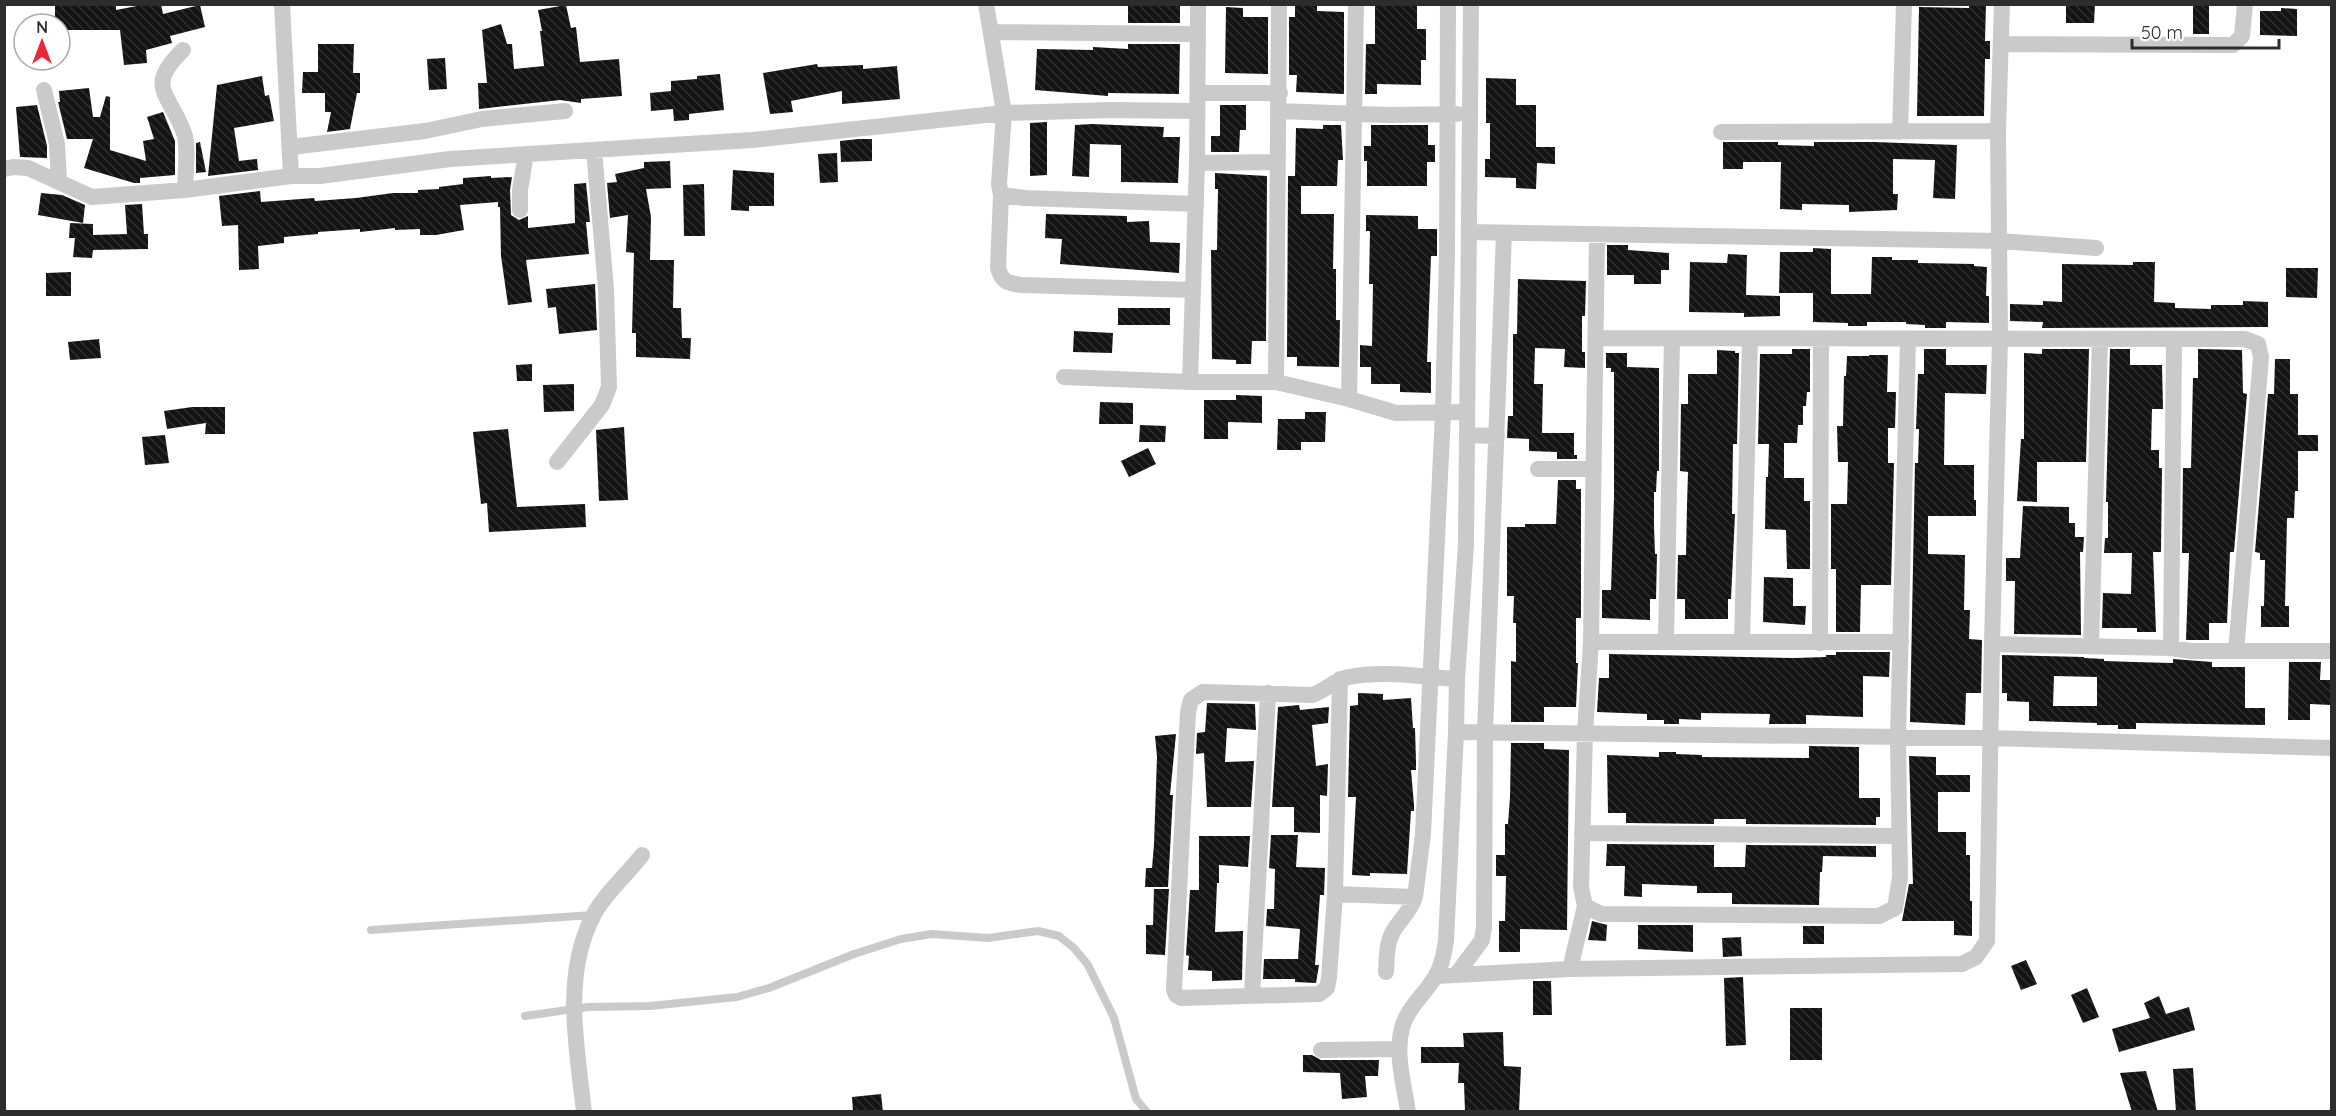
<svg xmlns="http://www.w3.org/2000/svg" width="2336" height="1116" font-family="Quicksand,sans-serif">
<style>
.building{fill:url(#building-back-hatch);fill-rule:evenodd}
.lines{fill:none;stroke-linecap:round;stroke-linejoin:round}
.service{stroke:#cacaca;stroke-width:8}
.minor{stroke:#cacaca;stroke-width:16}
</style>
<defs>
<pattern id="building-back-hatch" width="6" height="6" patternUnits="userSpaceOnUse" patternTransform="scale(1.5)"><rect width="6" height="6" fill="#141414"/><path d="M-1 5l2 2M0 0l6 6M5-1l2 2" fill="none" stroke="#2e2e2e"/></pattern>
</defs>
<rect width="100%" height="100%" fill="#fff"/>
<path class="building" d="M116,4V10L147,4H161L163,14L200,5L205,27L170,36L172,43L146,50L147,63L124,65L120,30H60V24H55V5Z
M1128,4H1180V23H1128Z
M1295,4H1317V11L1344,12V94L1296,92L1297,75H1289V17H1295Z
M1375,4H1417V29H1426V60H1421V85L1377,84V94H1365L1366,44H1375Z
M1969,4H1986L1985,41H1990V59H1985L1984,116H1917L1919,7L1969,8Z
M2066,4H2095L2094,23H2066Z
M2193,4H2209V34H2193Z
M566,5L571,28L576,27L580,62L619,59L622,96L581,99V103L560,100L479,109L478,83H487L482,30L501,24L507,44H512L514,69L544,66L540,31H542L538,10Z
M1226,7L1243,8V17H1268V74L1225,73Z
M2281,8L2297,9V36L2260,35V11H2281Z
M318,44H354L353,73H360V93H357L350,129L327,132L331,112H325V93H302L303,72H318Z
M1128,44H1180L1179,94L1108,93V96L1035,90L1037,49L1093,50V47L1128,49Z
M445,58L447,89L429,90L427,59Z
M817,64L818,67L863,65V69L897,66L900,99L842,104V91L791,101L793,112L770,114L763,73Z
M720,74L724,110L689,114V120L674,121L673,109L651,111L650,93L671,91V81L697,79V76Z
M262,76L265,96L269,95L274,121L234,128L239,161L257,159L258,170L208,176L217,85Z
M1486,78L1516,79V105H1536V147H1555V164L1537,163L1536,189L1516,188V178L1485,177V159H1490V123H1486Z
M89,88L93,117H100L106,96L110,97V150L146,161L143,141L154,139L147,117L163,112L175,141V175L140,178V183H134L84,168L93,139H67L58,102H60L59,91Z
M37,105L47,146V158L20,157L16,107Z
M1220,105H1246V130H1240L1239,152H1211V136H1220Z
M1047,122V175L1030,176V123Z
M1092,124L1164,127L1163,137H1180L1178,183L1121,182V145L1090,144L1089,177L1072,176L1075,125Z
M1323,125H1341L1343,160H1338L1337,186H1301V214H1334L1333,269H1336V320H1340L1339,367L1297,366V357H1287L1288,176H1295L1296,128L1323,129Z
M1371,125H1428V145H1435V162H1427V186H1367V161H1364V146H1371Z
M859,139H872V161L841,162L840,141Z
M200,142L206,172L196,173V143Z
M1723,142H1778V145L1814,146V142H1874L1957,145L1955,199L1933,198L1935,160L1893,159V194H1898L1897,210L1849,212V205L1802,204V210L1780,209L1781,162H1743V169H1723Z
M837,153L838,182L820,183L818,154Z
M670,161L671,188L646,189L651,217L650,260H674L673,308H681L682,338H691L690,359L636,357V333H632L634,253L626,252L628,215L610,218L607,183L617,182L615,174L644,168V162Z
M733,170L774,173V206H749V211L731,210Z
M1215,173L1267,176L1266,341H1252L1251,364H1236V360L1212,359L1211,250H1217L1218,189H1215Z
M491,176V178L512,177L510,190L511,215L519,220L528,216V228L575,223L574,184L586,183L590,222H586L589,254L526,260L532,302L508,305L501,256L500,207H498V202L460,205L464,230L436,235H420V229L395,230V228L360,232V229L318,232V234L284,237V243L258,246L259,269L239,270L238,225L222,226L219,196L260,191L261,202L314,198L315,201L356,198L393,193H418V190L439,189V187L463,184V178Z
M704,184L705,236H684L683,185Z
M41,193L62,195L85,205L83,223L38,215Z
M142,204L144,234H148V249L93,250L92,258L73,257L75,238H69L70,223L93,224V235L127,234L125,205Z
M1046,214L1127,216V222L1149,221L1150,242L1180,243L1179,273L1060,264L1062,239L1045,238Z
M1366,215L1418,216V229H1437V256H1431L1427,362H1431V393L1400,392V384H1371V367H1360V345L1372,346L1373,284H1369L1370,231H1366Z
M1607,245H1628V250L1669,253V270H1661V284H1634V275H1607Z
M1813,248L1831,249V294H1871L1872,257H1892V260H1918V263L1974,264V266L1987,267L1986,296H1989V323L1946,322V328H1925V325L1906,324V322H1867V326H1848V323L1813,322V293H1779L1780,252H1813Z
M1728,254L1747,255L1746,295L1780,296V316L1744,317V313L1689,312L1690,262L1727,263Z
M2133,262H2155L2154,302L2175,303V308L2211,309V305H2243V301L2268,302V327L2042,328L2043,322L2010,321V304L2043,305V301L2062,302V264L2133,265Z
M2286,268H2318L2317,298L2286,297Z
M71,272V296H46V273Z
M1518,279L1586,281L1585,316H1582V352H1585V368L1564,367L1565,349L1535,348L1534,384H1543L1542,433H1574V455H1577V459H1557V452L1529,451V439L1507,438L1508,416H1513V334H1517Z
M595,284L597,330L559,334L556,307L548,308L546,289Z
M1118,308H1170V325H1118Z
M1074,331L1113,333L1112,353L1073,352Z
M99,339L101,358L70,360L68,342Z
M1792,349H1810V392H1807L1806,406H1803V425H1798L1797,443H1784V478H1804V501H1810V569H1787L1786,530L1765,529L1766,477H1768L1769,444H1758L1760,354H1792Z
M1924,349H1946V365H1987L1986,394L1945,393L1944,465H1974V500H1976V516H1928V554L1965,555L1964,610H1970L1969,639L1982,640L1981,693H1966L1965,725L1910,722L1915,463H1918L1919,429H1916L1918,374H1924Z
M2042,349H2089L2086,462H2037V502L2017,501L2021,439H2024V353L2042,354Z
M2110,349H2130V365H2162L2163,409H2152L2151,450H2159V468H2162L2161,552H2153L2156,632H2137V628H2102L2103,593L2131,594L2132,553H2104L2105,538H2108V502H2106Z
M2198,349L2242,350L2243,393L2247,394L2234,552H2230L2227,623H2209V640H2186L2189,553H2182L2183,468H2191L2193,378H2198Z
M1717,350L1735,351V353H1739L1737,444H1733L1732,514H1735L1731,599H1728V619H1685V599H1677L1678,555H1686L1687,505L1688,472L1680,471L1681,404H1688V374H1717Z
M1606,353H1627V367L1659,368V471H1657L1656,492H1654V526L1655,554H1657L1656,599H1650V620L1602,618V590H1611L1614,498V372H1611V368H1606Z
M1869,355H1888L1887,392H1896L1895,428H1888V463H1894L1891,585H1861L1860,632H1836V569H1831V504H1847L1848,462H1838L1837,426H1843L1844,376H1846L1847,356H1869Z
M2275,359H2290V394H2298V435H2318V451H2298V491H2295L2294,518H2287L2285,606H2289V627H2261V606H2264L2265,560H2260V553L2255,552L2268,394H2274Z
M532,364V381H517L516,365Z
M574,384V411L544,412L543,385Z
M1236,395L1262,396V423L1228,422V439H1204V400H1236Z
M1100,402L1133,403V424H1099Z
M192,407H225V434H205L206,423L167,429L164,411Z
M1305,412H1326L1325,442H1301V450H1277L1278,419H1305Z
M1140,425L1166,426L1165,442H1139Z
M624,427L628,500L599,501L596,430Z
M508,429L517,507L585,504L586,527L489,532L487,503L481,504L473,432Z
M165,435L169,463L145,465L142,437Z
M1148,448L1156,464L1129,477L1121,461Z
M1558,480H1576V489H1581V618H1576V663H1578L1576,707H1544V722H1511V661L1516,662V623H1513L1514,596H1507V527H1525V524H1556Z
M2023,506L2069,507V523H2075V537H2084L2083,552H2080L2081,635L2014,634L2015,581H2006V558H2020Z
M1764,577L1793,578V606H1806L1805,625L1763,622Z
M1836,652H1890L1889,677L1863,676V717L1806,715V724H1769L1770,714L1701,713V720L1679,719V724H1664V720H1647V714L1597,712L1599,678H1609V654L1795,658L1826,657V655H1836Z
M2002,655L2084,657V658L2104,659V661L2134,662L2173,663V659L2212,662V667H2245V708H2265V725L2136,723V729H2118V725H2097V723L2029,721V702L2007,701V693H2002ZM2054,676L2097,677V706H2053Z
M2289,662H2321L2320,680H2331V705L2310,704V720H2288Z
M1358,693L1383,694V700L1411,698L1413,728H1415L1416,762V770H1411L1414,805V811H1411L1407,874L1370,873V876L1352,875L1356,797H1348L1350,706L1358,705Z
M1207,703L1255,704L1256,730L1227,728L1225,762L1254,761L1251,807H1207L1204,753L1196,754L1197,733L1205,732Z
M1299,705L1300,710L1329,707L1328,723L1312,725L1316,766L1328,764L1327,796L1320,795V833L1294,832V807H1272L1278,707Z
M1176,734L1170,795H1173L1168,887H1145L1146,868H1152L1154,844L1157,757L1155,736Z
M1511,743H1544V749L1569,750L1567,930L1520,929V952H1499V921H1505L1506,876H1496V855H1505V824H1508L1510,797Z
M1809,746L1859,747V798H1880V817H1876V825L1746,824V819H1714V824L1626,823V813H1608L1607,755L1659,757V752H1676V754L1702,755V757L1809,758Z
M1909,756L1936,757V775H1970V792H1938V832H1966V855H1970V901H1972V936L1954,935V921H1902L1909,884H1913Z
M1271,835H1298L1296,867L1325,868L1324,895H1320L1315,965H1319L1316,983L1295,982V979H1263L1264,959H1298L1300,929L1266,926L1267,909H1274L1275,869L1269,868Z
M1199,836H1250L1248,867L1219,865V883H1217L1215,932L1243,931L1242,980L1212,981V971L1188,970L1189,956L1186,955L1190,890H1199Z
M1607,844L1714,845V867H1745L1746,845L1876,846V857L1823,856L1822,872H1820L1819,905L1732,904V893H1697V886L1642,884V897L1624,896L1625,866H1606Z
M1154,889H1169L1165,955L1146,954V925H1153Z
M1592,921L1607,925L1606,941L1588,940Z
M1638,925H1693V952L1638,949Z
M1803,926H1824V944H1803Z
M1741,937L1742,956L1723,957L1722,938Z
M2026,960L2037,984L2021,990L2011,966Z
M1743,977L1746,1045L1726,1046L1724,978Z
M1533,981H1551L1552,1015H1533Z
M2087,988L2099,1017L2083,1023L2071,995Z
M2159,996L2166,1014L2189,1007L2195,1030L2119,1052L2112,1029L2150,1018L2144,1003Z
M1790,1008H1822V1060H1790Z
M1503,1032L1504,1066L1521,1067L1519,1112H1465L1464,1083H1458L1459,1063H1421V1047H1464L1463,1033Z
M1303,1055H1312L1321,1060H1379L1378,1076H1365L1367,1097L1342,1099L1340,1073L1303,1072Z
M2193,1068L2196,1112H2176L2173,1069Z
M2146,1071L2158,1112H2132L2120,1073Z
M881,1094L883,1112H853L852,1097Z"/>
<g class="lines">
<path class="service" d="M371,930L593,915
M525,1016L588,1007L650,1006L737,997L769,988L854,954L901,939L932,934L988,938L1038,931L1059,936L1074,948L1088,965L1114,1018L1136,1099L1147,1112"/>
<path class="minor" d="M282,4L291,176
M986,4L1004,113L999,184L1001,195L1025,198L1196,204
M992,32L1198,34
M2001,44L2233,45L2242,36L2245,4
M183,50C144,88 170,93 184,133C189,147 185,175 185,190
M44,90L57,144L59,180
M1198,93H1280
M1278,111L1388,115L1457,114
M1721,132L1998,131
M1900,132L1904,4
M291,147L425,131L482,119L565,111
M1197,163L1277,162
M4,169L13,167L28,168L92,197L185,190L291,176H320L450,159L752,140L1004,113L1111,110L1197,111
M1001,195L998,268C1002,282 1007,283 1021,285L1193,290
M520,210V190L526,154
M1469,232L2000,241L2096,248
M1597,235L1591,642L1585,733L1581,887L1585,906L1601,914L1879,916L1895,908L1900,877L1898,738L1908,340
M1597,338L2245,339L2258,344L2261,357L2236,651
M1064,377L1190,382H1276L1349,399L1396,413L1467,412
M1190,382L1197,163L1198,4
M1276,382L1279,4
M1349,399L1356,4
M1467,435L1497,436
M557,462L602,405L609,387L606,289L594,150
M1538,469H1594
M1666,641L1672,339
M1742,641L1750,339
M1591,642H1901
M1820,643L1821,339
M1992,644L2171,648L2191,651H2332
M2091,646L2100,339
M2171,648L2174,339
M1340,679L1335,894L1329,978L1327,988L1319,994L1181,998L1176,995L1174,990L1188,712L1191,700L1203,692L1312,695C1326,691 1335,679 1349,677C1384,670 1422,677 1457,679
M1456,732L1990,738L2332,748
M1582,833L1899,836
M1335,894L1415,897
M1570,969L1585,906
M1386,972C1387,958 1386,942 1394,930C1401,919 1411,910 1415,897L1423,834L1443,413L1447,256L1448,4
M1456,975L1482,940L1484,927L1485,732L1504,233
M1436,976L1570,969L1962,964L1976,957L1987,941L1992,644L2000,339L1998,131L2002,4
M1252,995L1268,693
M1321,1050L1399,1049
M584,1112C577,1048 562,976 593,916C605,893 627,875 642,855
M1408,1112C1404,1085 1395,1054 1402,1028C1407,1008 1425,994 1435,977C1442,966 1444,953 1446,941L1456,732L1457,679L1466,544L1471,4"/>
</g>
<rect width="2336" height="1116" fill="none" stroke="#2d2d2d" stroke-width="12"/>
<g transform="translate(42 42)"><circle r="28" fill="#ffffff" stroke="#ababab" stroke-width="1.5"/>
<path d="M0-4.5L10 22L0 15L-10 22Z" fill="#ea2838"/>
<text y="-9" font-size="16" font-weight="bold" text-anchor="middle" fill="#2d2d2d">N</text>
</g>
<path d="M2132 39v9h147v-9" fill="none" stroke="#2d2d2d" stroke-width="3"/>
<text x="2141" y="39" font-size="18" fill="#2d2d2d" stroke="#ffffff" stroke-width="4.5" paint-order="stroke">50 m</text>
</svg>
